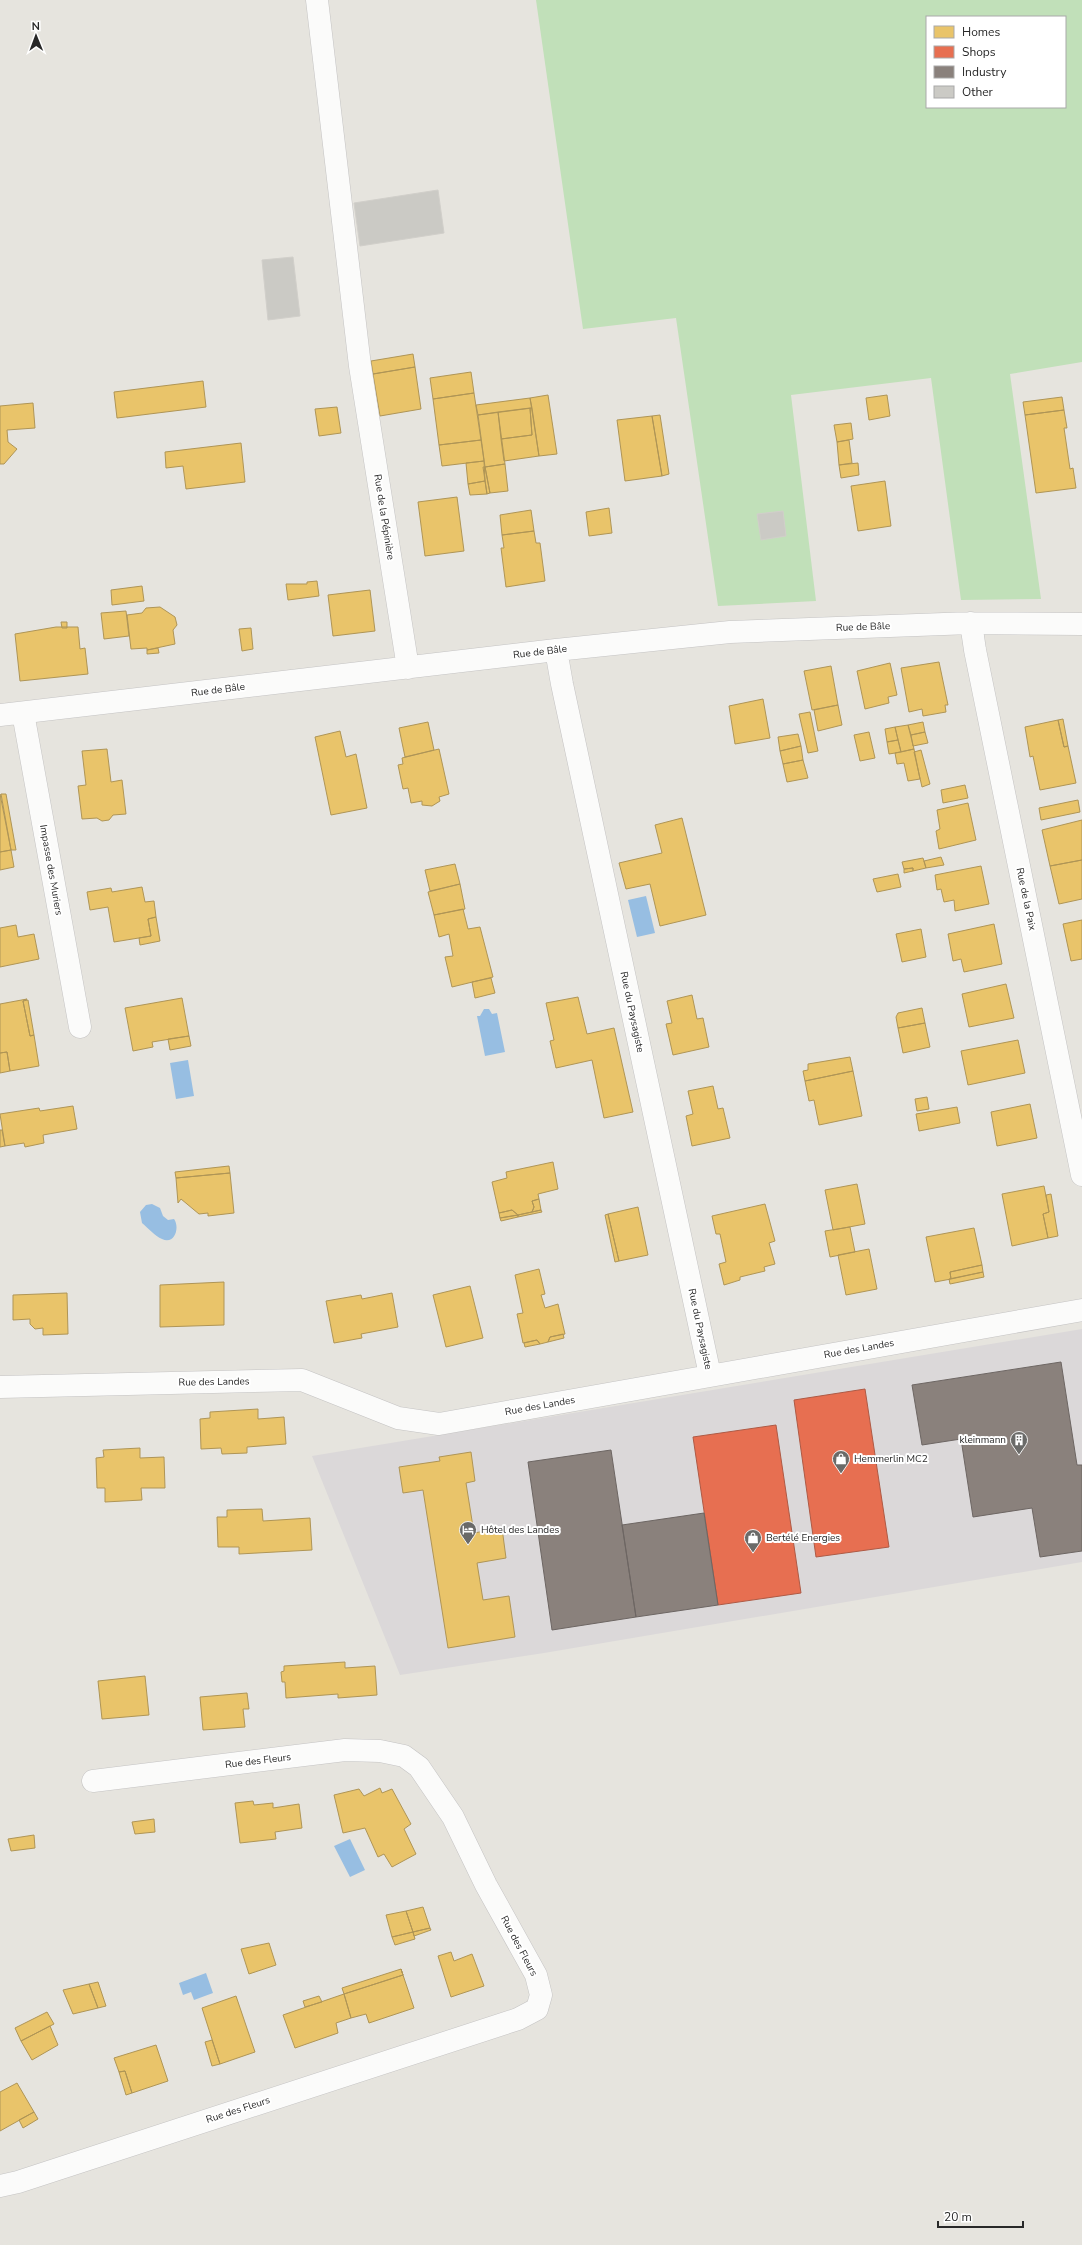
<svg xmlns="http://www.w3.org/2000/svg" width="1082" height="2245" font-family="'Nunito Sans',sans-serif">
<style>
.industrial{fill:#dbd8d9}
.green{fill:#c1e0b9;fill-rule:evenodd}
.water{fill:#97bee2}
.homes{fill:#e9c46a;stroke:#af9556}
.shops{fill:#e76f51;stroke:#ae5a45}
.industry{fill:#8a817c;stroke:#6d6663}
.building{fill:#cbcac5;stroke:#d1cfca}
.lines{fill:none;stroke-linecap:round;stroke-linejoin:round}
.minor-casing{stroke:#c4c3c3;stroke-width:23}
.minor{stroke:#fbfbfa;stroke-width:22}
.labels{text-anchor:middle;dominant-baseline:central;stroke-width:4;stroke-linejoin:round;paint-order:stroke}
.street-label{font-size:10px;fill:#282828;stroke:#fff}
.poi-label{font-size:10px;fill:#282828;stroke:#fff;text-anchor:start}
</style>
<rect width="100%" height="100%" fill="#e6e4de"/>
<path class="industrial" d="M1082,1329V1562L544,1653L400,1675L312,1456Z"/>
<path class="green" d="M536,0H1082V362L1010,374L1041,599L961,600L931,378L791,395L816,601L718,606L676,318L583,329ZM927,17H1065V107H927Z"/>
<path class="water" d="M646,896L655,933L637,937L628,900Z
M484,1009H489L492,1014L497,1013L505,1052L485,1056L477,1016H480Z
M188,1060L194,1096L176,1099L170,1063Z
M152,1204L160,1208L163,1216L168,1220L174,1219C180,1227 175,1245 162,1239C155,1236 148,1228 142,1223L140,1212L146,1205Z
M350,1839L365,1870L350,1877L334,1846Z
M206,1973L213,1993L194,2000L191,1992L183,1995L179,1983Z"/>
<path class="homes" d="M413,354L415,367L373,374L371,361Z
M415,367L421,409L380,416L373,374Z
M471,372L474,393L433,399L430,378Z
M203,381L206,407L117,418L114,392Z
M474,393L481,440L439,445L433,399Z
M548,395L557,454L539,456L530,398Z
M887,395L890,416L869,420L866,398Z
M1062,397L1064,410L1025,415L1023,402Z
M530,398L532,408L478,415L476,405Z
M33,403L35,428L7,430L8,442L17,449L4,464H0V406Z
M337,407L341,433L319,436L315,409Z
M530,408L532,435L501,439L498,412Z
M530,408H532L539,456L504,461L501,439L532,435Z
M1064,410L1067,428H1064L1070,469L1073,468L1076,488L1036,493L1025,415Z
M498,412L505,464L485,467L478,415Z
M660,415L669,474L662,476L652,416Z
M652,416L662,476L625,481L617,420Z
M851,423L853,439L837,442L834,425Z
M481,440L484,461L442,466L439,445Z
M849,440L852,463L839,465L837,442Z
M241,443L245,482L186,489L183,466L166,468L165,452Z
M484,461L485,481L468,484L466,463Z
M858,463L859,475L841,478L839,465Z
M505,464L508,491L490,493L485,467Z
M483,467H485L490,493L487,494Z
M485,481L487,494L470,495L468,484Z
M885,481L891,526L858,531L851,486Z
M457,497L464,551L425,556L418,502Z
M609,508L612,533L589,536L586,512Z
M531,510L534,531L502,535L500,515Z
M534,531L536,543H540L545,581L506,587L501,548H504L502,535Z
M317,581L319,596L288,600L286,584H307V582Z
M142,586L144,601L112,605L111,590Z
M370,590L375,631L333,636L328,595Z
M160,607L175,617L177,625L173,630L175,644L147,650V648L131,649L127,615L142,613L146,608Z
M126,611L129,636L104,639L101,613Z
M61,622H67V628H62Z
M56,627H78L80,649L85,648L88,674L20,681L15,634Z
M251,628L253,649L242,651L239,629Z
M158,648L159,653L147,654V650Z
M939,662L948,705H945L946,712L923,716L922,709L909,712L901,668Z
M890,663L897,695L888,697L889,703L865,709L857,671Z
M831,666L838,705L812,710L804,671Z
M763,699L770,738L735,744L729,706Z
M838,705L842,725L818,731L814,710Z
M810,712L818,751L808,753L799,714Z
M1063,719L1068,746L1064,747L1058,720Z
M1058,720L1064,747L1068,746L1076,783L1040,790L1033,756L1030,757L1025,727Z
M428,722L434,750L405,757L399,728Z
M923,722L925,732L911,735L908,725Z
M908,725L914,749L901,752L895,727Z
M895,727L898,740L887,742L885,729Z
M340,731L346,757L356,754L367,808L331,815L315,737Z
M869,732L875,758L860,761L854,735Z
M925,732L928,743L913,746L911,735Z
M798,734L801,746L780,751L778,737Z
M898,740L901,752L889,754L887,742Z
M801,746L803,760L783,764L780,751Z
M107,749L111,782L122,780L126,814L113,815L109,820L102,821L97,818L82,819L78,786L86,785L82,751Z
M439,749L449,794L439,797L440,801L432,806L422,805V801L411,803L408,788L403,789L398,765L403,764L402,758Z
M914,749L920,779L908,781L904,763L897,764L895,753Z
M921,750L930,784L922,787L914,752Z
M803,760L808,778L787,782L783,764Z
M965,785L968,798L943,803L941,790Z
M0,794L11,850L0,852Z
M1,794H6L16,850H11Z
M1078,800L1080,812L1041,820L1039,808Z
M968,803L976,840L939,849L936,831L940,829L937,810Z
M682,818L706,915L660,926L650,884L626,889L619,863L662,853L655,825Z
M1082,820V860L1050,866L1042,830Z
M11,850L14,867L0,870V852Z
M941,857L944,865L926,868L924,861Z
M923,858L926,868L913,871V868L904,869L902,862Z
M1082,860V899L1059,904L1050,866Z
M455,864L460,884L430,891L425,870Z
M981,866L989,904L955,911L954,900L944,902L941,889L937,890L935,875Z
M913,868V871L904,873V869Z
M898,874L901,887L877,892L873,879Z
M460,884L465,909L434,915L428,892Z
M142,887L145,902L154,901L156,917L148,919L151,936L114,942L108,907L90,910L87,892L111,888L112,892Z
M463,909L468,929L480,927L493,977L452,987L445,957L453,956L449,934L439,937L434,915Z
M156,917L160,941L140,945L139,938L151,936L148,919Z
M1082,920V959L1071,961L1063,924Z
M994,924L1002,964L964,972L961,959L953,961L948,934Z
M16,925L18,937L34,934L39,959L0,967V928Z
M921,929L926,957L902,962L896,934Z
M491,978L495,993L475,998L472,982Z
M1006,984L1014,1018L969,1027L962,994Z
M692,995L697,1019L703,1018L709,1047L673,1055L666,1024L672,1023L667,1001Z
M578,997L587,1034L614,1028L633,1112L604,1118L592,1060L556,1068L550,1041L554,1040L546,1003Z
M182,998L189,1036L152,1042L153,1047L133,1051L125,1008Z
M27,999L23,1001L30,1036L34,1035L39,1066L10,1071L7,1052L0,1053V1004Z
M28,1000L34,1035L30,1036L23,1001Z
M922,1008L925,1023L898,1028L896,1017L898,1013Z
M925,1023L930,1047L903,1053L898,1028Z
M189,1036L191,1046L170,1050L168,1039Z
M1018,1040L1025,1073L968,1085L961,1051Z
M7,1052L10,1071L0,1073V1053Z
M850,1057L853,1071L805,1081L803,1071L808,1070V1064Z
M853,1071L862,1116L819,1125L814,1100L809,1101L805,1081Z
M713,1086L718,1109L723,1108L730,1138L692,1146L686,1116L693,1114L688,1091Z
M927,1097L929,1109L917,1111L915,1099Z
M1030,1104L1037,1138L997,1146L991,1112Z
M73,1106L77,1129L43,1135L44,1143L25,1147L24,1143L5,1146L0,1114L39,1108L40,1111Z
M957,1107L960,1123L919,1131L916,1114Z
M0,1130H2L5,1146L0,1147Z
M553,1162L558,1189L538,1194L539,1199L532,1201L534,1207L532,1212L518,1215L512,1210L499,1213L492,1182L507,1178L506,1172Z
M229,1166L230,1173L176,1178L175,1172Z
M230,1173L234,1213L208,1216V1213L199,1214L181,1199L178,1203L176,1178Z
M857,1184L865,1224L833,1230L825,1190Z
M1044,1186L1049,1212L1043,1214L1048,1238L1012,1246L1002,1194Z
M1051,1194L1058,1236L1048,1238L1043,1214L1049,1212L1046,1195Z
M539,1199L541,1210L532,1212L534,1207L532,1201Z
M765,1204L775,1241L769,1243L775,1264L764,1267L765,1271L740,1277V1280L724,1285L719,1264L726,1262L720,1234H716L712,1216Z
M638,1207L648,1255L619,1261L608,1214Z
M512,1210L518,1215L500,1218L499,1213Z
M541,1210L542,1212L518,1217V1215Z
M608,1214L619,1261L615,1262L605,1215Z
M518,1215V1217L501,1221L500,1218Z
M850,1227L855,1252L830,1257L825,1231Z
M974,1228L982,1265L950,1272L951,1279L935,1282L926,1237Z
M869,1249L877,1289L846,1295L838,1255Z
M982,1265L983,1272L951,1279L950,1272Z
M539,1269L545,1294L541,1295L545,1308L558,1304L565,1334L550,1337L548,1342L540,1344L537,1340L523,1343L517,1314L523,1313L515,1275Z
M983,1272L984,1277L950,1284L949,1279Z
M224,1282V1325L160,1327V1285Z
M470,1286L483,1338L446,1347L433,1295Z
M67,1293L68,1334L43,1335V1328L35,1329L30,1324V1319L13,1320V1295Z
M392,1293L398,1327L361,1334L362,1338L334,1343L326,1301L361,1295L362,1299Z
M563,1334L564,1338L548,1342L550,1337Z
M537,1340L540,1344L525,1347L524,1343Z
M258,1409V1419L284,1417L286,1444L247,1447V1453L222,1454L221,1448L201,1449L200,1419L210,1418V1412Z
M140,1448V1458L164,1457L165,1488H141L142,1500L105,1502V1488H97L96,1458L104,1457L103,1450Z
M471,1452L475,1481L466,1483L474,1533L502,1528L506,1558L477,1563L483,1600L509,1596L515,1637L448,1648L423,1490L403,1493L399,1467L440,1461L439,1457Z
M262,1509L263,1521L310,1518L312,1550L239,1554V1547H218L217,1517H227V1510Z
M345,1662V1668L375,1666L377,1695L338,1698V1694L286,1698L285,1682H282L281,1672L284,1671V1666Z
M145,1676L149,1715L102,1719L98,1681Z
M247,1693L249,1709H243L245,1727L203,1730L200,1697Z
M380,1788L382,1793L392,1789L411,1824L404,1829L416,1854L392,1867L384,1854L378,1857L365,1828L343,1833L334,1795L359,1789L364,1796Z
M253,1801L254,1805L273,1803V1808L299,1804L302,1828L275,1832L276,1839L240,1843L235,1803Z
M154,1819L155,1832L135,1834L132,1822Z
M34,1835L35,1848L11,1851L8,1839Z
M423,1907L430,1928L413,1932L406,1911Z
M406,1911L413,1932L392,1937L386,1915Z
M430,1928L431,1930L414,1936L413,1932Z
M413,1932L415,1939L395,1945L392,1937Z
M269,1943L276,1965L249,1974L241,1949Z
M451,1952L454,1961L472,1954L484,1986L451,1997L438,1956Z
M401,1969L403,1975L344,1994L342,1988Z
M401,1969L414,2008L369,2023L366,2014L351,2018L344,1994L403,1975Z
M98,1982L106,2006L98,2008L89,1984Z
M89,1984L98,2008L73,2014L63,1990Z
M344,1994L351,2018L336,2023L338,2033L295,2048L283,2015Z
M236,1996L255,2052L220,2064L202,2008Z
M319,1996L322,2002L305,2007L303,2001Z
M47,2012L54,2024L21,2041L15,2028Z
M50,2026L58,2045L32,2060L21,2041Z
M212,2040L220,2064L212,2066L205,2042Z
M156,2045L168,2081L132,2093L125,2071L119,2072L114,2058Z
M125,2071L132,2093L126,2095L119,2072Z
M17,2083L34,2112L0,2131V2092Z
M34,2112L38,2119L23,2128L19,2120Z"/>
<path class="shops" d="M865,1389L889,1547L816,1557L794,1400Z
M776,1425L801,1593L718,1605L693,1437Z"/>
<path class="industry" d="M1061,1362L1077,1465H1082V1551L1040,1557L1032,1508L973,1517L961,1439L922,1445L912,1385Z
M611,1450L636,1617L552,1630L528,1462Z
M704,1513L718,1605L636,1617L622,1525Z"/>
<path class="building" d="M438,190L444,233L360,246L354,203Z
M293,257L300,316L268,320L262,260Z
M783,511L786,536L761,540L757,514Z"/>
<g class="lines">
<defs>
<path id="minor" d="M317,0L360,366L408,668
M971,623L975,650L1082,1175
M556,650L562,684L710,1375
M23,713L80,1027
M0,715L556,650L730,632L971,623L1082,624
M0,1387L302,1380L398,1418L439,1424L1082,1310
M0,2186L18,2182L518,2019L537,2009L541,1995L536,1975L486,1885L453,1817L419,1767L404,1756L380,1751L345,1750L93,1781"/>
</defs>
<use href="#minor" class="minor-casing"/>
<use href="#minor" class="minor"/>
</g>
<defs>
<symbol id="building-pin" viewBox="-11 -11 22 30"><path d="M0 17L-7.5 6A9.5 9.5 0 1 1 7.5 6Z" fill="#6a6a68" stroke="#fff"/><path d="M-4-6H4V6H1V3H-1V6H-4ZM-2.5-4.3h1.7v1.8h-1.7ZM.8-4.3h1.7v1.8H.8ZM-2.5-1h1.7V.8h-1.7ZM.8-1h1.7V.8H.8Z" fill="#fff"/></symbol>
<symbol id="shop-pin" viewBox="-11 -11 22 30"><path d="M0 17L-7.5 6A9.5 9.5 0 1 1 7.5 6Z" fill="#6a6a68" stroke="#fff"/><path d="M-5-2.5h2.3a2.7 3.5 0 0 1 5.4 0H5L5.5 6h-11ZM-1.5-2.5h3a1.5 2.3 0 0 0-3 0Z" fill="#fff"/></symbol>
<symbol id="hotel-pin" viewBox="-11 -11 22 30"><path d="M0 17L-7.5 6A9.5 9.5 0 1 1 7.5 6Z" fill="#6a6a68" stroke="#fff"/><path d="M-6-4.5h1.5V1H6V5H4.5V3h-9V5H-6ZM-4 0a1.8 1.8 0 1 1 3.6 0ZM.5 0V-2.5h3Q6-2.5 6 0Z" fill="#fff"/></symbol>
</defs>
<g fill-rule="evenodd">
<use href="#building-pin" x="1009" y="1430" width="20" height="27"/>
<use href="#shop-pin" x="831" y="1449" width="20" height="27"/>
<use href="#hotel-pin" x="458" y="1520" width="20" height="27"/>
<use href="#shop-pin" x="743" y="1528" width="20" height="27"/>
</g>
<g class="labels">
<g class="street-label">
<text transform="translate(384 517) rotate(81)">Rue de la Pépinière</text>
<text transform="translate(863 627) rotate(-2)">Rue de Bâle</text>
<text transform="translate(540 652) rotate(-7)">Rue de Bâle</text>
<text transform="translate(218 690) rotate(-7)">Rue de Bâle</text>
<text transform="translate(51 870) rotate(80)">Impasse des Muriers</text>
<text transform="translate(1026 899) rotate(78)">Rue de la Paix</text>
<text transform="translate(632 1012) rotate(78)">Rue du Paysagiste</text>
<text transform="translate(700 1329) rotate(78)">Rue du Paysagiste</text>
<text transform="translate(859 1349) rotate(-10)">Rue des Landes</text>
<text transform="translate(214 1382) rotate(-1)">Rue des Landes</text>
<text transform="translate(540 1406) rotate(-10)">Rue des Landes</text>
<text transform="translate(258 1761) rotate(-7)">Rue des Fleurs</text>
<text transform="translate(519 1946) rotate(62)">Rue des Fleurs</text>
<text transform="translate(238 2110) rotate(-18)">Rue des Fleurs</text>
</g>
<g class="poi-label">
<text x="1006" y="1440" text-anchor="end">kleinmann</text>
<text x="854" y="1459">Hemmerlin MC2</text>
<text x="481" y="1530">Hôtel des Landes</text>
<text x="766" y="1538">Bertélé Energies</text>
</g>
</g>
<rect x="926" y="16" width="140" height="92" fill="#ffffff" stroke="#a9a9a9"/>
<rect x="934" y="26" width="20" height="12" fill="#e9c46a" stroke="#a9a9a9"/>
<text x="962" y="36" font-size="12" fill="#282828">Homes</text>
<rect x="934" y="46" width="20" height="12" fill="#e76f51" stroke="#a9a9a9"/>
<text x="962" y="56" font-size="12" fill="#282828">Shops</text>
<rect x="934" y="66" width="20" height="12" fill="#8a817c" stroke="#a9a9a9"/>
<text x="962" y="76" font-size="12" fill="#282828">Industry</text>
<rect x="934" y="86" width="20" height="12" fill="#cbcac5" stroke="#a9a9a9"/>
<text x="962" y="96" font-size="12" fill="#282828">Other</text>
<g transform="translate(36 36) rotate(359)" stroke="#ffffff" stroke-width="3" paint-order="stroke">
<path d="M0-3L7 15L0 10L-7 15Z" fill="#282828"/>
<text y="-6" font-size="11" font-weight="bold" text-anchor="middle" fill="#282828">N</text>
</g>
<path d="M938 2221v6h85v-6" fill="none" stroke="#282828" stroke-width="2"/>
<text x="944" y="2221" font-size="12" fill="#282828" stroke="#ffffff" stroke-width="3" paint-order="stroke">20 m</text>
</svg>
